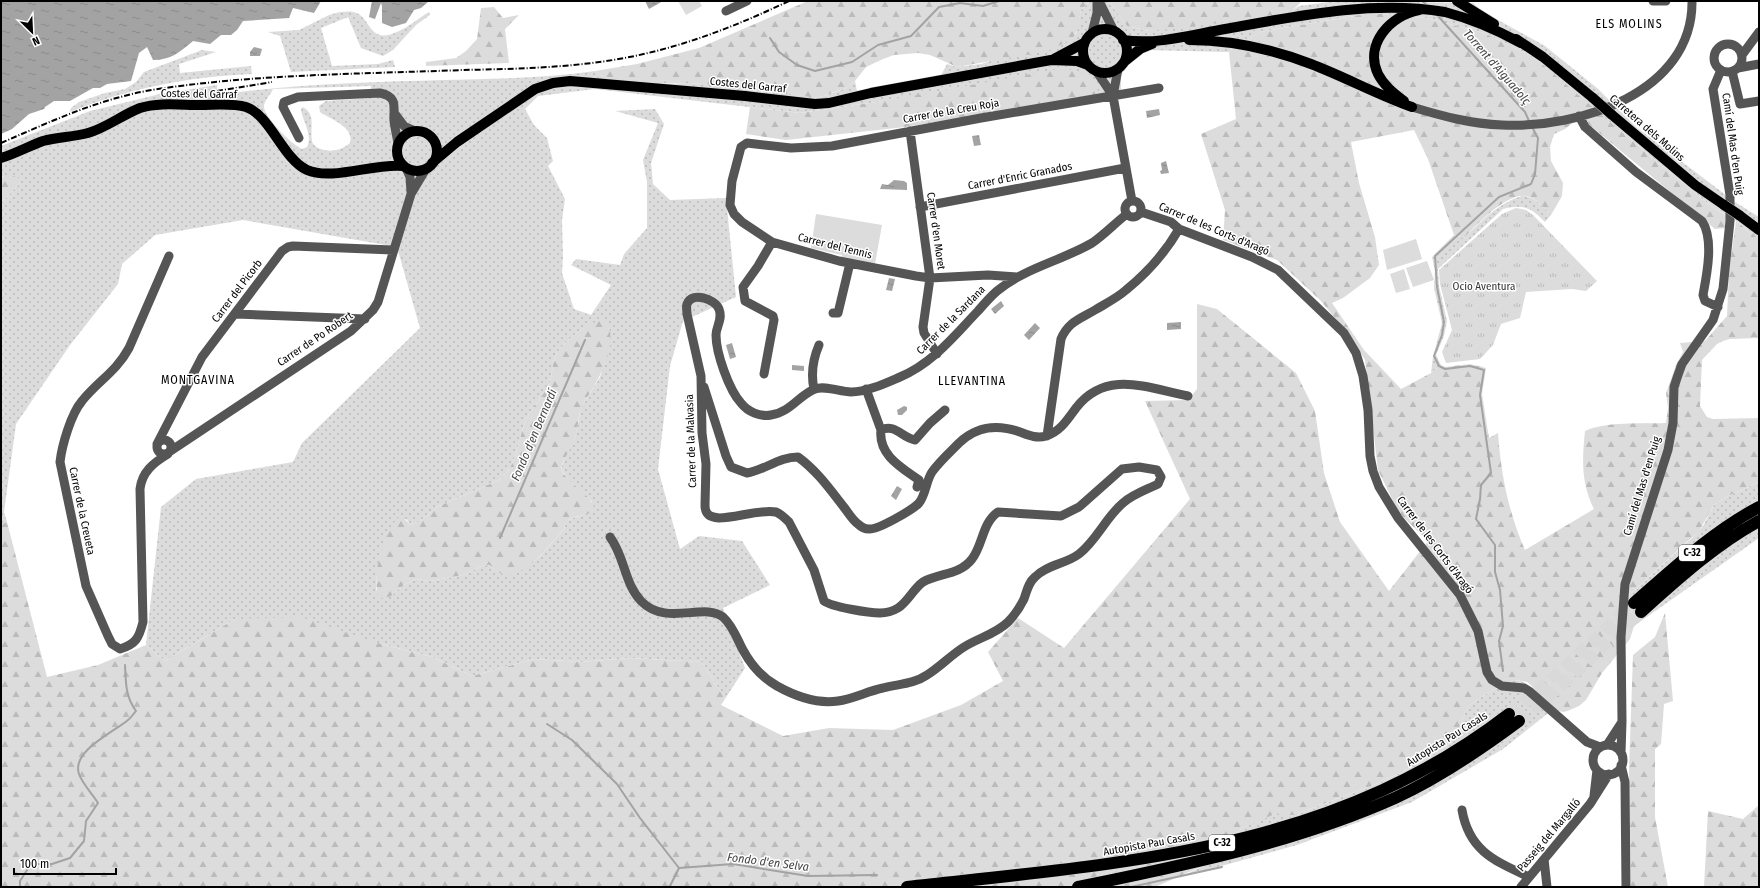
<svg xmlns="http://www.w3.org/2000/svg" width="1760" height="888" font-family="'Fira Sans Condensed',sans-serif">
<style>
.grass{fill:url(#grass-dots);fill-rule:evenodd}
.forest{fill:url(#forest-firs)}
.park{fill:url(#park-tufts)}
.pitch{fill:#dcdcdc}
.water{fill:url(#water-ripples)}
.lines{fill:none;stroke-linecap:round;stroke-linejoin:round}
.stream{stroke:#a3a3a3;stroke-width:2}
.highway-tunnel{stroke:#d9d9d9;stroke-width:12;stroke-dasharray:12 6;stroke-linecap:butt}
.major-casing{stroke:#dbdbdb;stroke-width:11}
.highway-casing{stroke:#dbdbdb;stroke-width:13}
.minor{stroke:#555;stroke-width:9}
.major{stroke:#000;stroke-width:10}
.highway{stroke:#000;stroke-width:12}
.rail{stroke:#000;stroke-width:2;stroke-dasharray:6 2 1 2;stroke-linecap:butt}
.major-bridge-casing{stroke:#dbdbdb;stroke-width:11;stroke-linecap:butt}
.major-bridge{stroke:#000;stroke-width:10}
.labels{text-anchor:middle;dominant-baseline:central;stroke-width:3;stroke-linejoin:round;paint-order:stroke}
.shield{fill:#fff;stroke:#4c4c4c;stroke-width:1}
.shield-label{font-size:10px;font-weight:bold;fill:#000}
.street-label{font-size:11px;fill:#000;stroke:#fff}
.park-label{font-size:11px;fill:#333;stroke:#fff}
.neighbourhood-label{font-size:12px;letter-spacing:1px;fill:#000;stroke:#fff}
.water-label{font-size:12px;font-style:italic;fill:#444;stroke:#fff}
</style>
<defs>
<pattern id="grass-dots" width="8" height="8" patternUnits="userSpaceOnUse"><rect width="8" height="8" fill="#dcdcdc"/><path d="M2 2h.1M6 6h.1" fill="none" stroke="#bbb" stroke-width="1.8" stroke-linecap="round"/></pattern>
<pattern id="forest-firs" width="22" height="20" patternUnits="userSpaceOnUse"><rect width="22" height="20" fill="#dcdcdc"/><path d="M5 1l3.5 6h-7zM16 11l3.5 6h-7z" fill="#bbb"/></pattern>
<pattern id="park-tufts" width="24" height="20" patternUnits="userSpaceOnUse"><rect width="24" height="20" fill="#dcdcdc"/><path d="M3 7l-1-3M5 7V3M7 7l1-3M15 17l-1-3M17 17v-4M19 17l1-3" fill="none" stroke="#bbb"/></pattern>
<pattern id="water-ripples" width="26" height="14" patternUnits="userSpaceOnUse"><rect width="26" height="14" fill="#a3a3a3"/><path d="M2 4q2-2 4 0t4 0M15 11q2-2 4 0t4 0" fill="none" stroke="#8b8b8b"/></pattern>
</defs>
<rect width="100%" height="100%" fill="#fff"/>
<path class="grass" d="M1090,1H1107L1110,3L1127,26L1149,31L1294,9L1299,6L1336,1L1473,3L1482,11L1545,46L1597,88L1636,127L1735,202L1759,217V239L1736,221L1711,206L1591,107L1535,58L1484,33L1426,18L1371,13L1260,32L1229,52L1146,50L1128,65L1121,75V92L1100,95L883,101L800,113L595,89L538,96L525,109L534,125L547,138L553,161L548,166L565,199L562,220L563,256L562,273L574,309L591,315L611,285L571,265L576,259L620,265L624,254L647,228V182L643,160L658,123L615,111L655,109L664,124L651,163L653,184L670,200L726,198L736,297L683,321L670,366L658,469L680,549L699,536L742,541L770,585L723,608L745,668L725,699L702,662L630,658L581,662L534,659L472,676L432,657L378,643L235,619L165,661L146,645L161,507L196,479L293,462L302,443L420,328L397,247L243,220L155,235L122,264L118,284L70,345L16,424L4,512L7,522L1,524V203L20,183L3,176L1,177V146L90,111L160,94L217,85V95C293,84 368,82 444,80C494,79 545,78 595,71L605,78L653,84L690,83L753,88L817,98L835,92L846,88L855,81L857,91L940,77L947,64L957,67L981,64L1076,34L1081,10ZM371,86L370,98L326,101L319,106L320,112C330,119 355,127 350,143C340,152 323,154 313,144C308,132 318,113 302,107L301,110C303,122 313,135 307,147L302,149C292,145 263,116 264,106C264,101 271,94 273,89ZM602,321L609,349L607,356L600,377L581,408L575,439L565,457L561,469L568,480L592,502L584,515L572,518L566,522L564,529C545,550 520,589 488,565L482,566L463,575L430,581L416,579L402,586L391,596L376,590C376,567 382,546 392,526L406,519L411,525L422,520L437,507L499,480C517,466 517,445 524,425C529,409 542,399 549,384C553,376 551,366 555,357C561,343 587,323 602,321Z
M340,12C344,12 349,11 353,12C372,15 367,47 399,31C410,26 419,18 429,12L430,15L416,25L393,50L383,56L361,48L348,17L321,28L332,66L378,64L393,60L395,67L291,72L280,36L268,32L299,30L329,15Z
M202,50L216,52L179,64L180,73L251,66L252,74C187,77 130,88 70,112L71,108L79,102L105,93L125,89L136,82L144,72Z
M1522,196C1535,196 1542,206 1551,215L1545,222C1531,207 1523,204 1503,209L1438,269L1439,286L1447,321L1444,336L1436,355L1441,365L1431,373L1433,357L1442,323L1434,288L1435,271L1432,257L1454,235L1464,238C1482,221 1498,203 1522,196Z
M1759,482V538L1634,626L1629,595L1691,539L1703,526L1714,505L1728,496Z
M1515,680C1533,682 1542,698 1552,710L1503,749L1412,802L1297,845L1178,878L1212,862L1231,838L1242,828L1252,823L1277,813L1297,814L1381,782L1418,764L1453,742L1468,706L1489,692Z"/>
<path class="forest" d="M808,1H1090L1081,10L1078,29L1072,39L1048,51L957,67L930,55L918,53L894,55L883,59L866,67L855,81L846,88L817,98L736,87L690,83H629L605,78L595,71L637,64L699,48Z
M1107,1H1301C1297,8 1291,10 1284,14L1182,28L1149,31L1127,26L1110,3Z
M494,7L503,18L519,15L505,29L509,63L426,66V62L456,58L466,51L477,39L481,8Z
M1371,13L1426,18L1484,33L1535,58L1631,140L1711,206L1727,216L1725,228L1715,229L1580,117L1565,129L1554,134L1550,147L1551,161L1563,183L1562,196L1551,215C1545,209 1538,200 1530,197C1509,189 1477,225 1464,238L1454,235L1428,159L1414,130L1351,142L1359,183L1375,237L1379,265L1370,278L1343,298L1332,303L1364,350L1401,389L1431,373L1441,365L1445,367L1470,364L1486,368L1482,394L1489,438L1498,433C1501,474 1508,511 1525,550L1594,509C1581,483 1582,460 1585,431C1606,421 1642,424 1666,423L1668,408L1666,393L1676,365L1683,352L1680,343L1705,341L1727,316L1729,271L1736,221L1759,239V338L1730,339L1723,341L1717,344L1702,360L1700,406L1707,417L1713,419L1759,418V482L1728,496L1714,505L1699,531L1629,595L1634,626L1630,639L1602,673L1586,700L1579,706L1570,710L1564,712L1552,710L1532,686L1527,682L1515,680L1489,692L1468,706L1453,742L1418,764L1381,782L1297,814L1283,816L1277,813L1242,828L1231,838L1212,862L1155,887H1V524L7,522L47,677L98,665L146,645L165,661L235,619L301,617L378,643L432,657L472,676L534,659L581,662L630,658L702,662L725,699L721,705L783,736L829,728L893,730L961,705L1003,681L988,652L1018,618L1064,648L1190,499L1145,401L1188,400L1197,389V304L1217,309L1296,373L1315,411L1324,473L1340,522L1389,591L1428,541L1399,513L1378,470L1365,360L1352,339L1321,301L1277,260L1223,240L1225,210L1201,134L1236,119L1229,52L1260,32Z
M1064,68L1091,76L1100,95L905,127L786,140L746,134L750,107L800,113L883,101Z
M9,175L19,178L20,183L1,203V177Z
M602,320L608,323C616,346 603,371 592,390C588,396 584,402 581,409C578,418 578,429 575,439C571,450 563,458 561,469C569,486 589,492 595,509C585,520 568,511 564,529C552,542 527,576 507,575C501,575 494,569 489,565L482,566L463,575L430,581L416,579L402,586L391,596L384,599L378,596C372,576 383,527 401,516L411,525L422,520L437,507L499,480C517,466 517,445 524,425C529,409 542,399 549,384C553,376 551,366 555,357C561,343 587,323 602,320Z
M1665,613L1673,701L1664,704L1661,744L1655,749V817L1668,887H1631L1629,770L1633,655L1655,637Z
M1759,805V887H1704L1708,811L1743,819Z"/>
<path class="park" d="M1516,208L1526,210L1533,215L1597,281L1586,291L1572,289L1526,292L1520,318L1501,324L1493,345L1480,359L1446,363L1442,352L1452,330L1440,284L1439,270L1502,214Z"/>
<path class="pitch" d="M678,1H699L702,6L686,15Z
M816,214L882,225L875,264L842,258V255L811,248Z
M1416,239L1422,259L1387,270L1383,250Z
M1427,261L1434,280L1413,287L1406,268Z
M1404,269L1410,289L1396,293L1390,274Z"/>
<path class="water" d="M1,1H321L314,13L293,8L289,18L243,21L237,30L231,35H221L210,44L193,41C180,52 171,60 153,60L147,47L139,53L131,81L107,84L100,88H93L70,101H54L45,107L44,109L29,114L12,129L1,134Z
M372,1H429L421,8L414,10L406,23L392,27L382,23V6L381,3L375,19L369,17Z
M645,1H663L649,9Z
M254,47L262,49L260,56H250V52Z
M1159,109L1160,115L1147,118L1146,111Z
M979,135L981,145L974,146L972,136Z
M1166,161L1169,173L1161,174L1160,171L1162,170L1161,163Z
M894,180L904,181L907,183V190L880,189L882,184L888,185Z
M889,278L895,279L892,291L886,290Z
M1001,301L1004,306L995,314L991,309Z
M1181,322V329L1167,330V323Z
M1035,323L1040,328L1029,340L1024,335Z
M732,343L736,357L730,359L726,345Z
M792,365L804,366V371L792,370Z
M904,406L907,407V410L902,415H898L897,410Z
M897,486L902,489L896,500L891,496Z"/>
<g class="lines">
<path class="stream" d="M1422,1L1428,6
M1437,15L1525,112L1529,121
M770,38L779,52L797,65L815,71L852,62L878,45L911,36L939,7L960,3L983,6L999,1
M500,538L585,340
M1503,671L1499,641L1503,626L1500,590L1495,572V545L1476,519L1480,499L1481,485L1491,473L1480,395L1484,370L1470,366L1445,369L1439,366L1434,356L1442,335L1444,322L1437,287L1435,256L1499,197L1531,184L1535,174L1538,138L1532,127
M547,724L572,740L617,784L640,818L679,868
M20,887V881L29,867L36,864H52L70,858L84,841L86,821L98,803C93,795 82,783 79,774C71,751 114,732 128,720C131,718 133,714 136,711C125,696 126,682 125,665
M668,887L670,886L679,868L733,864L808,876L877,875
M1131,887L1222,867"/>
<path class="highway-tunnel" d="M1509,714L1555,676L1634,603
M1519,721L1564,683L1641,612"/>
<defs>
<path id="major" d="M1457,1L1494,24
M1083 51a22 22 0 1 1 44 0a22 22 0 1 1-44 0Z
M1516,39L1543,57L1593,98
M1123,40C1158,45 1191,35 1225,29C1297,16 1373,0 1445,12C1472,19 1497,30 1521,43
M1189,40C1231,40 1272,49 1311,64C1345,77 1378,95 1412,107
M1054,59L1084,43
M1125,61L1140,49L1152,44
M1404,101C1395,94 1384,86 1378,74C1364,44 1390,16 1419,10
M1611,114L1695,185L1724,205
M397 151a20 20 0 1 1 40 0a20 20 0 1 1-40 0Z
M1,158C15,154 29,146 43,141C58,137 73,137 88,133C106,128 122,115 140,108C159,102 181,105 200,105C215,105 232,103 246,107C270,115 283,159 307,170C332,181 374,163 403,166
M432,163L457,142L535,89L553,83L570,81L745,96L815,104L829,103L871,93L1051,60L1077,61L1088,65
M1739,215L1759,230"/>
<path id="highway" d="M1634,603C1674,568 1712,532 1759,507
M1641,612C1678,579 1715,545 1759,521
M907,887C1122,863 1330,852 1509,714
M1078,887C1185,865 1294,843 1395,798C1439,778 1480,750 1519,721"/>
</defs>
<use href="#major" class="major-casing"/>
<use href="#highway" class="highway-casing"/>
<path class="minor" d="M1099,1L1114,31
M1653,1H1666
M726,11L747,1
M1092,33L1097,13V1
M1714 58a14 14 0 1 1 28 0a14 14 0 1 1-28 0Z
M1742,55L1759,32
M1738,68L1759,64
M1118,69L1113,96L1132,201
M1732,71L1740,104L1759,101
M1097,72L1113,96
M1412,107C1442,116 1471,124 1502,125C1578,129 1693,93 1692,1
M395,114L404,126L415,131
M1579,116L1585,127L1636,172L1702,221C1714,239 1707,274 1703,295L1705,301L1718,307
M910,131L930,278L923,327L924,333L937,354
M299,138L283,107L284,102L298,97L380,93C399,97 393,108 394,121C395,129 397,136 398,144
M406,168L410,177L411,192
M1125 209a8 8 0 1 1 16 0a8 8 0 1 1-16 0Z
M920,207L1125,168
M1141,212L1171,222L1179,229L1252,257L1278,270L1344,333L1356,353L1363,376L1368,410L1370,456L1373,471L1379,487L1398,518L1460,595L1478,631L1487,672L1492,680L1502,686L1524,688L1529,691L1587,742L1600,747
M1017,277L988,275L930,278L916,276L839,261L772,242L742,222L734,214L730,205L732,181L741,147L747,143L791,148L832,146L981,118L1159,88
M833,313H838L850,263
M236,314L365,319
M764,374L774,320L773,316L745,301L743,287L758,266L772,242
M704,387L726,456L731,467L747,473C765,470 779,457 798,457C816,470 829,488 843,506C848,512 852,520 858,524C861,527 866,529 869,529C878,530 914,509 919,503C926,494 926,481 932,472C939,462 950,452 959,443C977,426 997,424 1020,432C1028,435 1037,439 1046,436C1060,432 1068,419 1076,408C1106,369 1147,388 1188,396
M814,389C811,375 813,359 819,345
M866,389L881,430C878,455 902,468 919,480L917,487
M881,430C895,423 902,438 915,440L930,423L945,410
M1047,436L1061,339C1068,322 1080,319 1095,310C1105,304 1117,298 1126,290C1147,273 1165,253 1179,229
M157 447a7 7 0 1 1 14 0a7 7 0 1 1-14 0Z
M157,444L202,357L282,251L288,247L293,246L393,250
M169,452L351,331L373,310L378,302L411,194L426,169
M168,454C153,463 142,472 140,489L143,622C139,638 136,644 120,649L112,644L108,636L86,586L60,462C62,445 71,414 82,401C98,381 116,372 129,348L169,256
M610,537C625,557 624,583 641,601C666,627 704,602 723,617C733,626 737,639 743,650C751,665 763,678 777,686C795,696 818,704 838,701C853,699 868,691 883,688C898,684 914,684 927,675C940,667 951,655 964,647C978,638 996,634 1008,622C1014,616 1020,607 1024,599C1027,591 1028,583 1035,577C1046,565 1066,564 1079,554C1097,540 1106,517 1123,503C1133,494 1146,490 1158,484L1161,477L1157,470L1139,467L1122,469L1079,507L1061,516L998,512C982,523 983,545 972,559C960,575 939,573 923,582C913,589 908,602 898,608C893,611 886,613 880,613C869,613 832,607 824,601L814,570L789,522C785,518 781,514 776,512C760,509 736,518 719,518C710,517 705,515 705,505L706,464L702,433L701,376L687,314C687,311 686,307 687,304C692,291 715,299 719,309C723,320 716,326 716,335C716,353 729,390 741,403C748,412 760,417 771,415C791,412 799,395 815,389C825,385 840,392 851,392C867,392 886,383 900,377C933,363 954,336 978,311C984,304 990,297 997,291C1025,268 1061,261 1092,243C1104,235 1115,223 1127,214
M1607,745L1622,722
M1593 760a15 15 0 1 1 30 0a15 15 0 1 1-30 0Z
M1621,753L1622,721L1621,637L1625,584L1668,450L1673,423L1674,387L1678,375L1682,364L1713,320L1723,289L1730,221V195L1713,89L1721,70
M1621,765L1625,782L1626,887
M1594,796L1597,770
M1462,810C1469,851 1495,861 1529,877
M1544,859L1547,887
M1521,887L1590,804L1609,774"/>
<use href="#major" class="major"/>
<use href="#highway" class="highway"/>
<path class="rail" d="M217,91L272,82
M1,143C52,121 103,97 158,89C259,74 361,74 463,70C512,69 563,68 613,60C675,50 732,28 789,1"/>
<defs>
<path id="major-bridge" d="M1593,98L1611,114
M1724,205L1739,215"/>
</defs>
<use href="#major-bridge" class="major-bridge-casing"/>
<use href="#major-bridge" class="major-bridge"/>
</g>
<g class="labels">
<g class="shield">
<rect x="1679" y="545" width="26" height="16" rx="3"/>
<rect x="1209" y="835" width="26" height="16" rx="3"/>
</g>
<g class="shield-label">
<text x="1692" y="553">C-32</text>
<text x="1222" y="843">C-32</text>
</g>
<g class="street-label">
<text transform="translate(748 85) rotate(6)">Costes del Garraf</text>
<text transform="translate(199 94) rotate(1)">Costes del Garraf</text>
<text transform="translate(951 111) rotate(-10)">Carrer de la Creu Roja</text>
<text transform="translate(1647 128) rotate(41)">Carretera dels Molins</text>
<text transform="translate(1733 144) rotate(82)">Camí del Mas d'en Puig</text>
<text transform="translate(1020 176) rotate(-11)">Carrer d'Enric Granados</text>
<text transform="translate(1214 229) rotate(23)">Carrer de les Corts d'Aragó</text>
<text transform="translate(936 231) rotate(82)">Carrer d'en Moret</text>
<text transform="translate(835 246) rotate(14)">Carrer del Tennis</text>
<text transform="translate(237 291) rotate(-53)">Carrer del Picorb</text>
<text transform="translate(951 320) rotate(-45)">Carrer de la Sardana</text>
<text transform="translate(315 339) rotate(-34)">Carrer de Po Robert</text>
<text transform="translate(691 441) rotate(-92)">Carrer de la Malvasia</text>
<text transform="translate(1642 486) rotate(-73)">Camí del Mas d'en Puig</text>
<text transform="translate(82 511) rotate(78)">Carrer de la Creueta</text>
<text transform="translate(1435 545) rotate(53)">Carrer de les Corts d'Aragó</text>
<text transform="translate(1447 739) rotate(-32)">Autopista Pau Casals</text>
<text transform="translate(1549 835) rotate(-50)">Passeig del Margalló</text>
<text transform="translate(1149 844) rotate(-10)">Autopista Pau Casals</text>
</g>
<g class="park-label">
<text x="1484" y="286">Ocio Aventura</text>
</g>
<g class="neighbourhood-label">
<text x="1629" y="24">ELS MOLINS</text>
<text x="198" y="380">MONTGAVINA</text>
<text x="972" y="381">LLEVANTINA</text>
</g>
<g class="water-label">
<text transform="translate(1497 67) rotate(49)">Torrent d'Aiguadolç</text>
<text transform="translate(534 435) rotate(-67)">Fondo d'en Bernardí</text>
<text transform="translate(768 862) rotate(7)">Fondo d'en Selva</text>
</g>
</g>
<rect width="1760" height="888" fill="none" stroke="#000000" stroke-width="4"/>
<g transform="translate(32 32) rotate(156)" stroke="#ffffff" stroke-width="3" paint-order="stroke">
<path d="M0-3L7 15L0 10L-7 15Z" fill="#000000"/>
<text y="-6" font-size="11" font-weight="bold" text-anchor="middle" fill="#000000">N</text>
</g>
<path d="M14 868v6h102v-6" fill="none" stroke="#000000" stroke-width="2"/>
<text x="20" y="868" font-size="12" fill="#000000" stroke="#ffffff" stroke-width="3" paint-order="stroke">100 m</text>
</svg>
